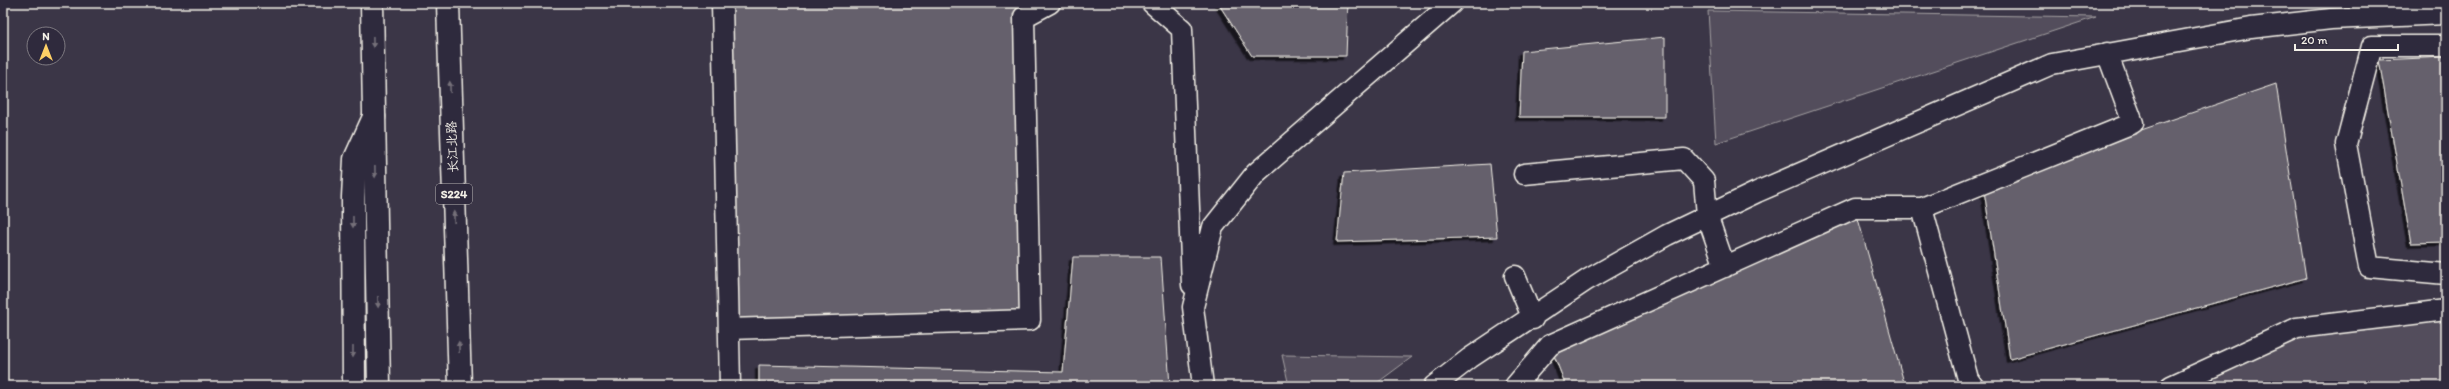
<svg xmlns="http://www.w3.org/2000/svg" width="2449" height="389" font-family="Itim,'LXGW WenKai TC',sans-serif">
<style>
.green{fill:#534e5c;stroke:#a4a0a2}
.building{fill:#65616c;stroke:#f4f1e8;filter:url(#shadow)}
.lines{fill:none;stroke-linecap:round;stroke-linejoin:round}
.service-casing{stroke:#f4f1e8;stroke-width:23}
.tertiary-casing{stroke:#f4f1e8;stroke-width:25}
.primary-casing{stroke:#f4f1e8;stroke-width:25}
.service{stroke:#2f2a3d;stroke-width:20}
.tertiary{stroke:#2f2a3d;stroke-width:22}
.primary{stroke:#2f2a3d;stroke-width:22}
.oneway{fill:#747079}
.labels{text-anchor:middle;dominant-baseline:central;stroke-width:4;stroke-linejoin:round;paint-order:stroke}
.shield{fill:#2f2a3d;stroke:#b9b5b5;stroke-width:1}
.shield-label{font-size:12px;font-weight:bold;fill:#f4f1e8}
.street-label{font-size:13px;fill:#f4f1e8;stroke:#2f2a3d}
</style>
<defs>
<filter id="shadow"><feDropShadow dx="-3.5" dy="3.5" stdDeviation="0" flood-color="#0009"/></filter>
</defs>
<rect width="100%" height="100%" fill="#3b3647"/>
<filter id="ink" filterUnits="userSpaceOnUse"><feTurbulence type="fractalNoise" baseFrequency=".025" numOctaves="2"/><feDisplacementMap in="SourceGraphic" scale="8" xChannelSelector="R" yChannelSelector="G"/><feConvolveMatrix kernelMatrix="1 2 1 2 8 2 1 2 1" color-interpolation-filters="sRGB"/></filter>
<g filter="url(#ink)">
<path class="green" d="M1708,11L2096,17L1716,143Z
M2446,310V386H2170L2297,328Z
M1282,355L1412,357L1373,386H1289Z"/>
<path class="building" d="M722,3H1050L1024,17L1030,320L729,329Z
M1218,3H1348L1346,56H1252Z
M1665,37V117H1519L1522,51Z
M2446,57V242L2411,243L2379,60Z
M2276,84L2306,278L2010,359L1983,184Z
M1490,164L1497,237L1337,242L1344,173Z
M1855,208L1905,386H1566L1550,345Z
M1073,257H1161L1170,386H759V365L1063,372Z"/>
<g class="lines">
<defs>
<path id="service" d="M722,3L730,386
M1152,3L1182,29L1192,285
M2446,46H2372L2346,144L2369,267L2446,274
M1524,174L1684,159L1704,181L1707,215L1725,267
M1515,276L1533,319
M729,329L1030,320L1024,17L1050,3
M1203,386L1193,307L1213,227L1256,173L1452,3
M1434,386L1470,358L1587,280L1667,235L1757,192L2052,64L2251,28L2331,19L2446,14
M1515,386L1550,345L1855,208H1922
M1973,386L1968,379L1922,208L2133,123L2107,53
M2171,386L2297,328L2446,310"/>
<path id="tertiary" d="M354,386L353,197L355,159L374,117"/>
<path id="primary" d="M372,3L379,386
M448,3L460,386"/>
</defs>
<use href="#service" class="service-casing"/>
<use href="#tertiary" class="tertiary-casing"/>
<use href="#primary" class="primary-casing"/>
<use href="#service" class="service"/>
<use href="#tertiary" class="tertiary"/>
<use href="#primary" class="primary"/>
</g>
<defs><path id="oneway-solid" d="M-6-.8H1V-3.2L6.5 0L1 3.2V.8H-6Z"/></defs>
<g class="oneway">
<use href="#oneway-solid" transform="translate(373 42) rotate(89)"/>
<use href="#oneway-solid" transform="translate(450 87) rotate(-92)"/>
<use href="#oneway-solid" transform="translate(375 172) rotate(89)"/>
<use href="#oneway-solid" transform="translate(454 217) rotate(-92)"/>
<use href="#oneway-solid" transform="translate(353 222) rotate(90)"/>
<use href="#oneway-solid" transform="translate(378 302) rotate(89)"/>
<use href="#oneway-solid" transform="translate(459 347) rotate(-92)"/>
<use href="#oneway-solid" transform="translate(353 352) rotate(90)"/>
</g>
</g>
<g class="labels">
<rect class="shield" x="436" y="184" width="36" height="20" rx="3"/>
<g class="shield-label">
<text x="454" y="194">S224</text>
</g>
<g class="street-label">
<text transform="translate(452 147) rotate(-92)">长江北路</text>
</g>
</g>
<rect width="2449" height="389" fill="none" stroke="#2f2a3d" stroke-width="16"/>
<rect x="8" y="8" width="2433" height="373" fill="none" stroke="#f4f1e8" stroke-width="1.5" filter="url(#ink)"/>
<g transform="translate(46 46)"><circle r="19" fill="#2f2a3d" stroke="#7e7a81"/>
<path d="M0-3L7 15L0 10L-7 15Z" fill="#ffd166"/>
<text y="-6" font-size="11" font-weight="bold" text-anchor="middle" fill="#f4f1e8">N</text>
</g>
<path d="M2295 44v6h103v-6" fill="none" stroke="#f4f1e8" stroke-width="2"/>
<text x="2301" y="44" font-size="12" fill="#f4f1e8" stroke="#2f2a3d" stroke-width="3" paint-order="stroke">20 m</text>
</svg>
